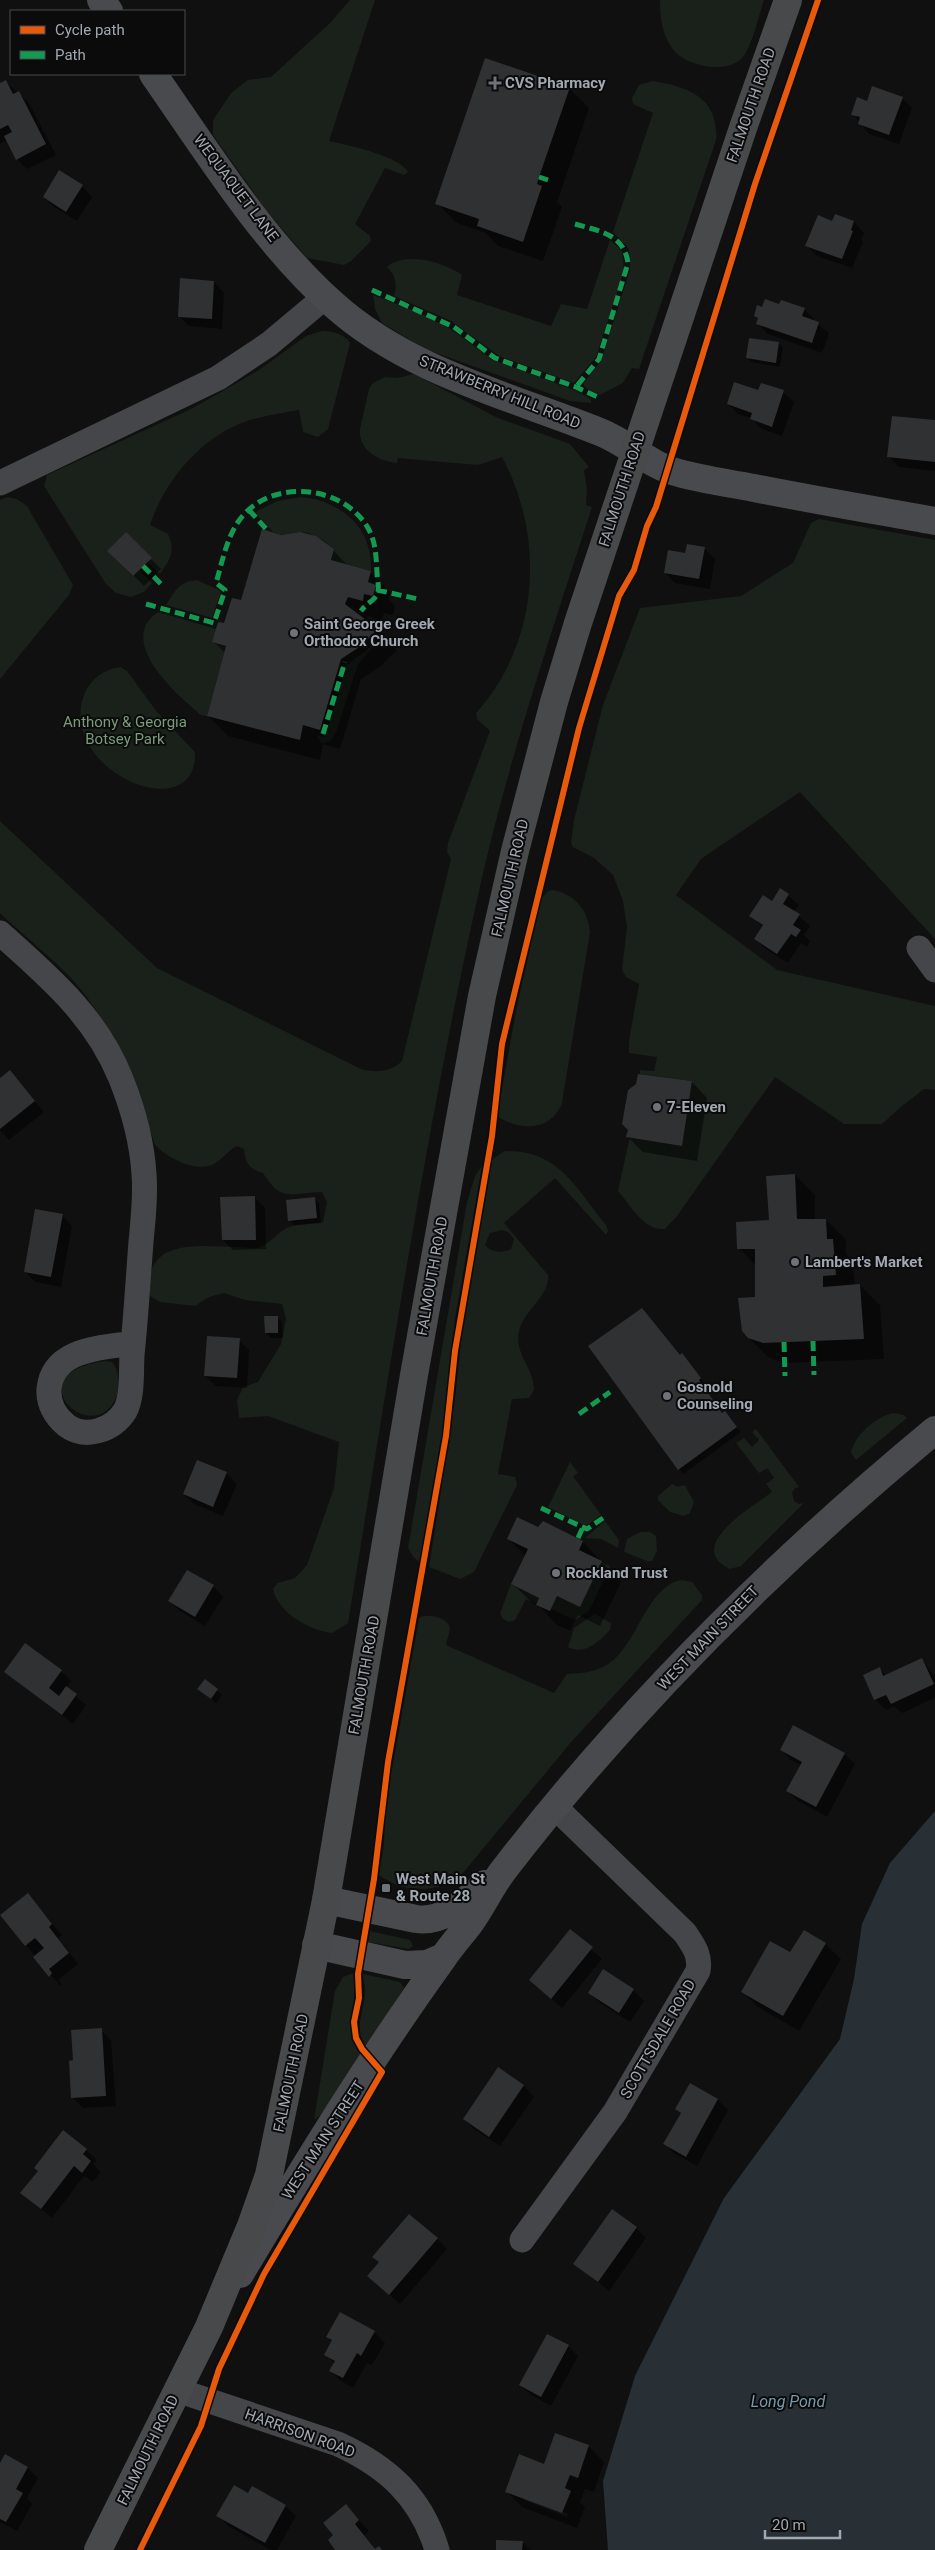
<svg xmlns="http://www.w3.org/2000/svg" width="935" height="2550" font-family="Roboto,sans-serif">
<style>
.green{fill:#1a201a;fill-rule:evenodd}
.water{fill:#283035}
.shadow{fill:#0007;fill-rule:evenodd}
.building{fill:#303133}
.lines{fill:none;stroke-linecap:round;stroke-linejoin:round}
.street{stroke:#454649;stroke-width:25}
.secondary{stroke:#494a4d;stroke-width:28}
.primary{stroke:#47494b;stroke-width:28}
.quiet{stroke:#139951;stroke-width:5;stroke-dasharray:10 5;stroke-linecap:butt}
.cycleway-casing{stroke:#0b0b0c;stroke-width:9}
.cycleway{stroke:#e8590c;stroke-width:6}
.poi-dot{fill:#6e7379;stroke:#0b0b0c;stroke-width:2}
.labels{text-anchor:middle;dominant-baseline:central;stroke-width:4;stroke-linejoin:round;paint-order:stroke}
.poi-label{font-size:15px;font-weight:bold;fill:#a1a8b1;stroke:#0b0b0c;text-anchor:start}
.street-label{font-size:15px;fill:#a1a8b1;stroke:#0b0b0c}
.park-label{font-size:15px;fill:#7a9c78;stroke:#0b0b0c}
.water-label{font-size:16px;font-style:italic;fill:#789aac;stroke:#0b0b0c}
</style>
<rect width="100%" height="100%" fill="#101010"/>
<path class="green" d="M350,0H375L329,141C347,145 400,156 408,172L404,175L385,168L355,224L370,236L371,241L351,261L344,265L307,258L266,210L213,135V120L231,93L248,80L271,77L330,23Z
M660,0H764C759,15 752,47 742,58C726,75 684,66 672,48C662,34 660,17 660,0Z
M653,81C689,87 719,98 716,140L639,369L632,368L623,383L600,395L586,388L583,384L601,361L630,270L629,249L613,232L653,113L633,104L632,98L639,85Z
M610,240L622,251L624,271L596,357L574,383L499,356L451,321L394,296C398,284 395,275 387,267C406,251 443,262 462,275L457,295L551,326L561,304L587,309Z
M373,295L420,313L452,330L493,360L574,390L591,399V403L570,401L428,350L412,341L382,323L375,309Z
M321,331C331,331 344,333 350,343L328,429L318,437L303,432L299,410C279,414 258,416 239,424C197,442 164,483 150,525L168,534C176,552 170,559 160,574L147,562L108,551L132,576L139,570L152,583L144,592L131,597L116,593L106,584L44,486L47,475L193,408L259,370L306,336Z
M414,374L498,418L570,444L589,467L584,470L587,489L586,505L592,507C552,631 510,755 481,882C426,1127 389,1375 348,1623L332,1633C309,1630 278,1613 273,1589L278,1583L295,1578L307,1565L334,1488L339,1442L268,1416L239,1418L237,1400L243,1387L258,1382L281,1344L286,1319L282,1304L245,1300L224,1293L209,1297L195,1306L160,1302L150,1296C142,1237 198,1246 238,1247C244,1247 251,1249 257,1248C270,1245 278,1231 289,1227C299,1224 312,1224 323,1222L327,1202L322,1192C290,1193 282,1203 263,1173C249,1169 246,1164 244,1149L237,1146C227,1151 221,1161 212,1165C194,1172 166,1157 155,1145C134,1086 114,1025 71,978C49,955 23,935 0,913V821L157,968L361,1069C376,1073 391,1072 402,1061L451,859L447,852L448,843L490,731L477,719L476,713C539,643 546,539 502,457L478,465L398,458L397,463C378,461 358,450 360,429L369,389L373,383L385,377L397,378Z
M7,497L17,499L27,506L73,585L69,595L0,679V500Z
M301,497C342,501 373,528 371,571L331,560L334,549L323,540L309,533L300,532L281,535L273,532L256,514L257,511L278,501Z
M819,519L935,540V939L800,792L701,859L676,895L777,970L935,1006V1090L924,1089L902,1106L882,1124H844L775,1077L677,1216L665,1229C644,1231 631,1206 618,1191L628,1145L630,1138L682,1146L692,1081L640,1074V1070L654,1071L657,1057L629,1053V1041L639,984L626,977L622,970L627,927L623,901L613,875L594,858L573,847L571,843L574,820L603,705L640,608L741,596L793,563L811,523Z
M197,580L221,591L212,618L166,605C176,590 178,582 197,580Z
M158,612L216,629L212,642L226,646L207,716L201,715C177,695 115,641 158,612Z
M383,632V636L358,664L336,732L331,741L322,743L317,736L325,737L347,665L367,650Z
M121,667L127,671L157,712L195,752C198,830 56,771 84,695C90,679 104,669 121,667Z
M553,890C575,894 588,910 590,932L562,1103C551,1132 519,1131 497,1116L517,1006L541,899L548,891Z
M505,1151C558,1149 576,1188 606,1225L608,1231L606,1235L555,1178L504,1223L548,1275C550,1296 524,1310 519,1331C514,1354 534,1368 534,1390L529,1398L512,1399L498,1474L515,1477L517,1485L474,1572L460,1579L429,1567L454,1407L462,1333L491,1160ZM502,1230L508,1232L514,1239L511,1249C502,1253 492,1253 485,1245L490,1233Z
M482,1166L455,1319L443,1433L421,1563L414,1558L408,1548L467,1202L475,1176Z
M106,1361L112,1362C119,1370 120,1385 117,1395C96,1453 10,1373 106,1361Z
M894,1413L904,1415L907,1418L856,1460L851,1453C854,1436 876,1416 894,1413Z
M756,1429L799,1487L795,1488L792,1493L794,1501L799,1504L804,1503L741,1566L730,1569C683,1546 753,1507 772,1492L766,1484L774,1478L767,1468L759,1473L736,1443L744,1438L752,1447L759,1440L752,1432Z
M570,1462L578,1473L573,1476L601,1515L586,1526L548,1507Z
M672,1484L677,1487L685,1485L694,1502L690,1513L684,1516L670,1512L658,1500V1496Z
M605,1521L619,1540L618,1548L601,1539L585,1538Z
M640,1532H650L656,1536L657,1551L652,1561H647L624,1552L627,1539Z
M601,1562L610,1566L589,1611L575,1620L551,1609L557,1596L580,1607Z
M682,1580L692,1582L702,1595V1600L572,1741L463,1873C440,1894 404,1894 379,1875L384,1844L385,1809L419,1618C426,1613 445,1617 449,1625C451,1630 447,1639 446,1645L554,1693L567,1674C581,1673 592,1673 605,1666C637,1649 646,1585 682,1580Z
M511,1584L539,1598L536,1604L526,1599L515,1620L509,1622L503,1619L500,1613Z
M595,1614L611,1623L610,1630C600,1641 584,1656 568,1647L574,1628Z
M370,1931L410,1940L413,1946L409,1949L368,1942Z
M353,1973C354,1982 355,1992 354,2001C351,2022 346,2037 361,2054L322,2114L314,2120L335,1991L343,1977Z
M363,1974L400,1982L404,1988L366,2046C353,2030 364,2012 365,1994C366,1988 363,1981 363,1974Z"/>
<path class="water" d="M935,1811V2550H608L603,2481L635,2376L724,2198L840,2039L854,1979L862,1924L890,1863Z"/>
<path class="shadow" d="M6,82L29,103L56,155L27,169L17,159L7,140L0,144V85Z
M569,88L589,108L559,197L557,202L562,207L543,261L498,246L486,233L457,223L437,203Z
M902,98L912,108L899,144L869,134L853,114Z
M82,186L92,197L77,221L54,207L44,197Z
M836,215L854,222L864,233L861,240L863,242L852,268L817,256L807,246L833,223Z
M214,282L224,293L222,329L189,326L179,316Z
M780,305L804,309L814,319L813,321L829,333L822,353L768,334L758,324L759,319L755,316L763,309Z
M778,343L783,348L780,367L752,362L747,358Z
M759,392H783L794,402L782,436L762,429L751,418L738,414L728,404Z
M935,422V471L899,467L889,457Z
M126,534L161,569L144,586L109,551Z
M704,548L715,559L710,589L675,583L665,573L686,554Z
M333,550L349,567L370,572L390,592L389,599L395,606L393,615L384,613L382,621L368,616L366,621L397,650L381,666L361,679L340,749L323,744L320,760L228,736L208,716L225,653L213,641L242,602Z
M781,890L799,905L794,912L810,926L804,935L810,941L807,947L801,943L788,963L766,949L755,939L763,927L751,915L772,903Z
M10,1072L44,1112L9,1140L0,1130V1080Z
M639,1075L692,1082L707,1098L697,1161L643,1152L628,1137Z
M795,1175L815,1195V1220H826L846,1240V1254L852,1260L855,1286L860,1285L880,1305L884,1359L784,1363L769,1358L749,1338L757,1299L756,1266L739,1248L770,1222Z
M254,1197L265,1208L266,1249L233,1250L223,1240Z
M314,1198L319,1203L321,1223L294,1225L290,1220Z
M62,1215L72,1226L61,1287L35,1282L25,1272Z
M277,1317L282,1322L283,1338H271L266,1333Z
M239,1340L249,1350L247,1388L216,1386L205,1376Z
M682,1355L705,1384L703,1386L723,1414L729,1417L741,1432L683,1474L679,1469Z
M198,1461L227,1474L237,1484L223,1516L194,1504L184,1494Z
M508,1539L583,1542L621,1582L600,1626L578,1615L570,1631L557,1625L541,1608L533,1604L513,1584L526,1556Z
M213,1586L223,1597L205,1626L180,1611L170,1601Z
M922,1660L935,1677V1698L902,1713L894,1706L886,1710L875,1699L879,1668L887,1676Z
M6,1671H61L71,1681L66,1688L86,1705L73,1724Z
M217,1690L222,1695L216,1703L203,1693Z
M781,1750L844,1754L855,1764L827,1817L798,1801L787,1791L801,1765L791,1760Z
M28,1895L62,1935L58,1938L78,1964L58,1980L62,1984L60,1986L26,1945Z
M570,1931L602,1959L562,2008L530,1980Z
M825,1944L841,1959L799,2031L758,2007L743,1992L791,1954Z
M603,1971L633,1990L644,2001L630,2022L600,2003L590,1993Z
M101,2030L111,2040L116,2106L83,2108L72,2097L74,2062Z
M498,2069L524,2086L534,2097L500,2146L474,2129L464,2119Z
M690,2085L718,2100L728,2110L697,2166L675,2154L665,2144L681,2114L677,2109Z
M86,2150L97,2160L93,2164L101,2172L93,2182L84,2176L52,2218L22,2193Z
M636,2228L646,2238L609,2291L575,2264Z
M437,2239L447,2249L400,2304L379,2286Z
M340,2314L374,2332L385,2343L372,2365L367,2363L353,2388L341,2381L331,2371L335,2364L326,2354L333,2342L328,2337Z
M568,2346L578,2356L551,2406L531,2395L520,2385Z
M556,2434L589,2447L604,2462L594,2492L585,2489L580,2502L585,2507L577,2528L522,2507L507,2492L544,2465ZM524,2498L568,2514L567,2517L524,2500Z
M6,2456L28,2468L38,2478L27,2498L32,2504L17,2531L0,2522V2466Z
M249,2495L285,2506L296,2516L277,2550H271L228,2526L218,2515Z
M346,2506L369,2531L364,2535L376,2550H381H337L335,2535Z
M522,2542L531,2550H497Z"/>
<path class="building" d="M485,58L570,87L539,177L537,184L542,186L523,242L477,226L479,219L435,204Z
M6,80L13,94L19,91L46,144L16,160L4,136L12,132L8,125L0,129V83Z
M872,86L903,97L889,135L858,124L860,117L851,115L857,97L867,101Z
M59,170L83,185L66,212L43,197Z
M835,214L854,221L851,230L853,231L842,259L805,246L818,215L832,221Z
M180,278L214,281L212,319L178,317Z
M765,299L779,304L781,300L805,308L802,316L819,322L812,343L756,324L758,318L754,316L757,305L762,307Z
M749,338L779,342L776,363L746,358Z
M734,382L758,390L761,383L784,390L772,427L750,419L752,413L727,404Z
M892,416L935,420V462L887,457Z
M262,529L281,535L300,532L316,536L334,549L331,560L371,571L368,582L376,585L373,596L364,594L363,601L348,597L345,604L378,629L361,646L341,659L320,730L303,725L300,740L207,716L226,646L212,642L218,622L224,623L232,598L241,600Z
M126,532L152,558L133,576L107,551Z
M687,544L705,547L699,579L664,573L668,550L685,553Z
M780,888L789,894L783,904L800,914L793,925L801,930L796,937L791,934L777,954L754,939L763,925L749,916L763,895L772,901Z
M10,1070L35,1101L0,1129V1078Z
M638,1074L692,1081L682,1146L626,1137L628,1130L622,1124L628,1090L636,1084Z
M795,1174L797,1219H826L827,1239H833L836,1275L823,1276V1287L860,1284L864,1339L763,1343L748,1338L742,1331L738,1298L755,1297V1249H737L736,1222L769,1220L766,1176Z
M255,1196L256,1240H222L220,1197Z
M315,1197L317,1218L288,1221L286,1200Z
M35,1209L63,1214L51,1277L24,1272Z
M642,1308L680,1355L682,1353L701,1378L699,1380L722,1413L725,1411L737,1427L678,1470L588,1346Z
M264,1316H278V1333H265Z
M207,1336L240,1338L237,1378L204,1376Z
M197,1460L227,1472L213,1507L183,1494Z
M517,1517L538,1527L543,1521L583,1541L579,1550L602,1561L580,1607L557,1596L550,1611L536,1605L539,1598L511,1584L528,1549L507,1539Z
M187,1570L214,1585L195,1617L168,1601Z
M25,1643L62,1670L49,1688L59,1696L66,1686L77,1694L62,1715L4,1672Z
M922,1658L934,1684L891,1704L886,1695L874,1700L863,1675L880,1667L883,1676Z
M205,1679L218,1689L211,1699L197,1689Z
M793,1725L845,1753L816,1807L786,1791L802,1762L780,1750Z
M28,1893L52,1924L49,1927L69,1953L49,1969L52,1973L49,1977L33,1957L44,1948L35,1938L25,1946L0,1915Z
M570,1929L593,1947L551,1999L529,1980Z
M804,1930L826,1943L783,2016L741,1992L770,1941L790,1952Z
M603,1969L634,1989L619,2013L588,1993Z
M102,2028L106,2096L71,2098L69,2061L73,2060L71,2030Z
M498,2067L524,2085L489,2137L463,2119Z
M690,2083L718,2099L686,2157L663,2144L681,2113L675,2109Z
M63,2130L87,2149L83,2154L91,2161L82,2173L74,2166L41,2209L20,2193L38,2171L34,2168Z
M612,2209L637,2227L598,2282L573,2264Z
M409,2214L438,2238L389,2295L367,2276L379,2262L372,2257Z
M340,2312L375,2331L361,2356L357,2353L343,2378L329,2371L335,2361L324,2355L332,2340L326,2337Z
M547,2334L569,2345L541,2397L519,2385Z
M555,2433L589,2445L578,2478L570,2475L565,2488L571,2491L562,2513L505,2492L519,2454L544,2464Z
M5,2454L28,2467L16,2489L23,2493L6,2522L0,2519V2463Z
M234,2485L248,2493L252,2486L286,2505L265,2543L216,2516Z
M346,2504L359,2520L355,2524L375,2549L379,2546L382,2550H335L328,2540L333,2535L323,2523Z
M496,2540L523,2541L522,2550H496Z"/>
<g class="lines">
<path class="street" d="M0,483L218,378L269,344L325,297
M0,933C49,977 96,1016 121,1079C133,1109 142,1143 144,1174C146,1197 143,1220 141,1242C138,1280 136,1317 132,1355C131,1372 133,1396 125,1411C113,1430 85,1440 66,1425C55,1416 48,1403 49,1389C53,1348 102,1348 133,1343
M919,948L935,970
M522,2240L615,2112L698,1971C701,1955 693,1945 685,1933L555,1807
M177,2390L338,2444C388,2467 421,2497 437,2550"/>
<path class="secondary" d="M101,0L109,11
M153,74C206,150 263,242 333,304C407,371 510,396 600,432C628,443 650,466 679,473C704,480 729,483 754,488C814,500 874,510 935,521
M326,1900L416,1919C444,1923 465,1901 485,1884
M316,1945L405,1965L427,1964L443,1957
M240,2274C304,2167 370,2059 443,1958C451,1946 461,1935 470,1923C483,1905 492,1884 506,1867C631,1705 778,1560 935,1430"/>
<path class="primary" d="M98,2550L209,2327L251,2226L269,2175L326,1900L414,1375L482,996L515,851L554,702L578,623L743,128L788,0"/>
<path class="quiet" d="M539,177L548,180
M575,224C599,231 624,234 628,263L599,359L576,387
M372,290L454,327L495,358L576,387L600,398
M249,510L268,531
M143,566L164,587
M377,590L418,599
M146,604L214,623L225,590L216,583C222,563 226,540 238,522C267,478 342,483 368,528C376,542 376,557 377,572C377,580 380,588 377,595C374,600 365,605 361,611
M323,734L345,662
M813,1341L814,1375
M784,1342L785,1376
M579,1414L610,1392
M541,1508L587,1529L606,1516
M578,1538L583,1527"/>
<defs>
<path id="cycleway" d="M140,2550L201,2426L219,2369L264,2274L382,2072L362,2049L356,2038L354,2022L359,1998L358,1974L374,1879L388,1762L446,1436L455,1351L492,1136L502,1044L579,728L619,596L634,570L647,526L656,507L755,184L818,0"/>
</defs>
<use href="#cycleway" class="cycleway-casing"/>
<use href="#cycleway" class="cycleway"/>
</g>
<g class="poi-dot">
<path d="M492.5 75.5h5v5h5v5h-5v5h-5v-5h-5v-5h5z"/>
<circle cx="294" cy="633" r="5"/>
<circle cx="657" cy="1107" r="5"/>
<circle cx="795" cy="1262" r="5"/>
<circle cx="667" cy="1396" r="5"/>
<circle cx="556" cy="1573" r="5"/>
<rect x="381" y="1883" width="10" height="10" rx="2.5"/>
</g>
<g class="labels">
<g class="poi-label">
<text x="505" y="83">CVS Pharmacy</text>
<text x="304" y="624">Saint George Greek<tspan x="304" dy="17">Orthodox Church</tspan></text>
<text x="667" y="1107">7-Eleven</text>
<text x="805" y="1262">Lambert's Market</text>
<text x="677" y="1387">Gosnold<tspan x="677" dy="17">Counseling</tspan></text>
<text x="566" y="1573">Rockland Trust</text>
<text x="396" y="1879">West Main St<tspan x="396" dy="17">&amp; Route 28</tspan></text>
</g>
<g class="street-label">
<text transform="translate(751 105) rotate(-71)">FALMOUTH ROAD</text>
<text transform="translate(236 188) rotate(53)">WEQUAQUET LANE</text>
<text transform="translate(500 392) rotate(22)">STRAWBERRY HILL ROAD</text>
<text transform="translate(622 489) rotate(-72)">FALMOUTH ROAD</text>
<text transform="translate(510 878) rotate(-77)">FALMOUTH ROAD</text>
<text transform="translate(432 1276) rotate(-80)">FALMOUTH ROAD</text>
<text transform="translate(708 1638) rotate(-46)">WEST MAIN STREET</text>
<text transform="translate(364 1675) rotate(-80)">FALMOUTH ROAD</text>
<text transform="translate(658 2039) rotate(-60)">SCOTTSDALE ROAD</text>
<text transform="translate(291 2073) rotate(-78)">FALMOUTH ROAD</text>
<text transform="translate(323 2140) rotate(-57)">WEST MAIN STREET</text>
<text transform="translate(300 2433) rotate(20)">HARRISON ROAD</text>
<text transform="translate(148 2450) rotate(-64)">FALMOUTH ROAD</text>
</g>
<g class="park-label">
<text x="125" y="722">Anthony &amp; Georgia<tspan x="125" dy="17">Botsey Park</tspan></text>
</g>
<g class="water-label">
<text x="788" y="2401">Long Pond</text>
</g>
</g>
<rect x="10" y="10" width="175" height="65" fill="#0b0b0c" stroke="#474a4e"/>
<rect x="20" y="26" width="25" height="8" fill="#e8590c" stroke="#474a4e"/>
<text x="55" y="35" font-size="15" fill="#a1a8b1">Cycle path</text>
<rect x="20" y="51" width="25" height="8" fill="#139951" stroke="#474a4e"/>
<text x="55" y="60" font-size="15" fill="#a1a8b1">Path</text>
<path d="M765 2530v8h75v-8" fill="none" stroke="#a1a8b1" stroke-width="2.5"/>
<text x="772" y="2530" font-size="15" fill="#a1a8b1" stroke="#0b0b0c" stroke-width="4" paint-order="stroke">20 m</text>
</svg>
